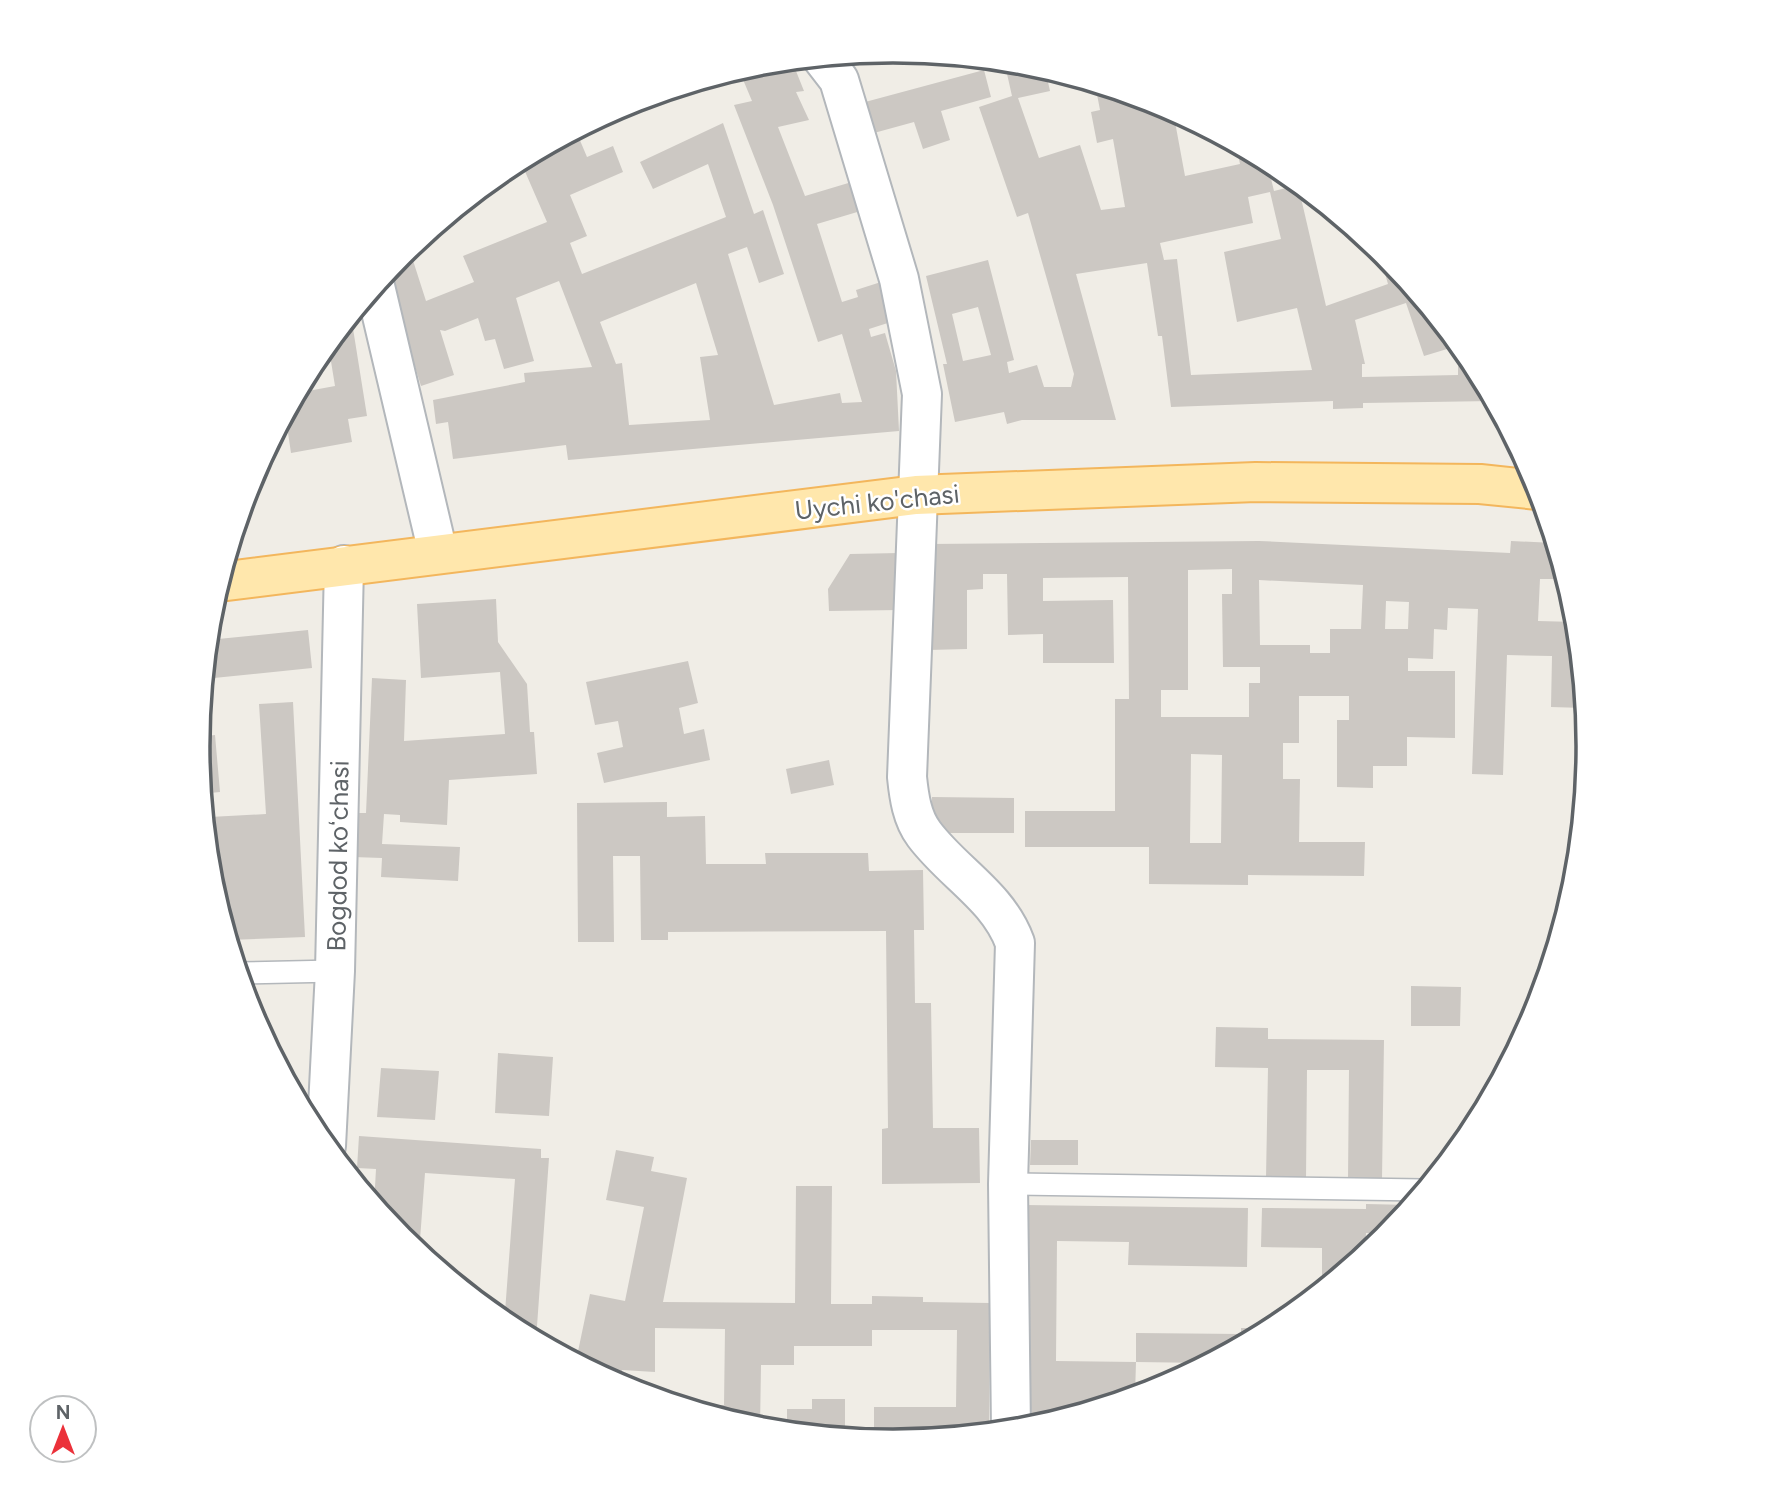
<svg xmlns="http://www.w3.org/2000/svg" width="1785" height="1492" font-family="Figtree,sans-serif">
<style>
.building{fill:#ccc8c3;fill-rule:evenodd}
.lines{fill:none;stroke-linecap:round;stroke-linejoin:round}
.lane-casing{stroke:#b3b7bb;stroke-width:24}
.street-casing{stroke:#b3b7bb;stroke-width:42}
.primary-casing{stroke:#f3b65c;stroke-width:42}
.lane{stroke:#fff;stroke-width:21}
.street{stroke:#fff;stroke-width:38}
.primary{stroke:#ffe7ac;stroke-width:38}
.labels{text-anchor:middle;dominant-baseline:central;stroke-width:5;stroke-linejoin:round;paint-order:stroke}
.street-label{font-size:26px;fill:#5e6367;stroke:#fff}
.rim{fill:none;stroke:#5e6367;stroke-width:3.5}
</style>
<rect width="100%" height="100%" fill="#f0ede6"/>
<path class="building" d="M792,61L804,91L796,92L809,120L778,127L805,196L855,181L864,210L817,224L842,302L858,297L856,290L881,282L894,321L869,329L871,337L885,333L896,371L899,431L568,460L566,445L453,459L448,422L436,424L433,400L525,382L524,373L592,367L559,281L516,298L534,361L504,369L495,339L485,341L478,318L445,331L440,330L454,375L421,386L386,273L409,248L426,301L474,282L463,256L547,222L520,160L576,131L587,157L613,146L623,172L570,195L587,236L570,243L582,274L726,217L708,164L653,189L640,162L723,123L754,214L763,210L784,274L759,283L747,247L728,254L774,405L840,393L842,403L862,402L842,334L818,342L773,205L734,105L752,101L739,70ZM696,283L718,355L700,357L710,420L629,425L622,363L616,364L600,322Z
M1014,63L1071,77L1048,82L1050,91L1018,98L1039,158L1080,145L1101,210L1125,207L1113,139L1097,143L1091,112L1100,110L1095,84L1159,104L1173,111L1185,176L1240,164L1236,145L1267,162L1274,191L1298,185L1326,306L1388,284L1378,249L1455,341L1457,346L1424,356L1406,303L1355,320L1365,364H1362V377L1458,375V366H1474L1493,401L1363,403V408L1333,409V401L1171,407L1162,336H1158L1147,263L1076,274L1116,420H1022L1007,424L1004,412L955,422L943,364H947L926,276L988,260L1014,360L1007,362L1009,373L1037,365L1044,387H1071L1074,374L1028,213L1017,217L979,107L1012,96L1005,65ZM1270,192L1281,239L1224,252L1237,322L1297,308L1312,370L1191,375L1177,259L1164,260L1160,243L1253,223L1248,197ZM978,307L991,355L963,361L952,314Z
M984,70L991,97L941,111L950,140L923,149L914,122L863,136L854,105Z
M351,316L367,416L348,419L352,442L291,453L287,426L278,427L297,393L335,386L328,343Z
M254,472L255,495L245,496L250,480Z
M1259,541L1510,553L1511,541L1554,543L1565,579H1540L1538,621L1576,622L1584,708L1551,707L1552,656L1507,655L1503,775L1472,774L1478,609L1448,608L1447,630L1434,629L1433,659L1408,658V671H1455V738L1407,737V766H1373V788L1337,787V720H1349V696H1299V743H1283V779H1300L1299,842H1365L1364,876L1248,875V885L1149,884V847H1025V811H1115V699H1129L1128,577L1043,578V601L1113,600L1114,663H1043V634L1008,635L1007,574H983V589L967,590V649L929,650L928,544ZM1232,569V594H1222L1223,667H1260V683H1249V717H1161V690H1188V570ZM1259,580L1363,585L1361,629H1330V653H1310V645H1260ZM1386,601L1409,602L1408,629H1385ZM1191,754L1222,755L1221,843H1190Z
M899,553L900,610L829,611L828,589L850,554Z
M496,599L498,642L527,684L530,732H534L537,774L449,780L447,825L400,822V815L384,814L382,844L460,847L458,881L381,877L382,858L353,857L355,813H366L372,678L406,680L404,741L505,734L500,672L421,678L417,604Z
M308,630L312,668L204,679L208,640Z
M688,661L698,703L679,708L684,734L704,729L710,760L604,783L597,753L623,747L618,721L595,725L586,682Z
M293,702L305,937L228,940L214,894L211,826L205,827L198,737L215,735L220,792L210,793V817L266,814L259,704Z
M829,760L834,785L791,794L786,769Z
M932,797L1014,798V833H932Z
M667,802V817L705,816L706,864H766L765,853H868L869,871L923,870L924,930H914L915,1003H931L933,1128H979L980,1183L882,1184V1129L888,1128L886,931L668,932V940H641L640,856H613L614,942H578L577,803Z
M1411,986L1461,987L1460,1026H1411Z
M1216,1027L1268,1028V1039L1384,1040L1382,1179H1348L1349,1070H1307L1306,1179L1266,1178L1268,1068L1215,1067Z
M498,1053L553,1057L549,1116L495,1113Z
M381,1068L439,1071L435,1120L377,1117Z
M359,1136L541,1149V1158H549L536,1340L506,1324L490,1311L505,1312L515,1179L425,1173L419,1253L401,1237L374,1205L376,1169L357,1168Z
M1031,1140H1078V1165H1030Z
M616,1150L654,1157L651,1171L687,1178L663,1302L795,1303L796,1186H832L831,1304H872V1296L923,1297V1302L990,1303L989,1432L892,1441L874,1439V1407H956L957,1330H872V1346H794V1365H761L760,1428L683,1406L724,1405L725,1329L655,1328V1372L622,1370L620,1385L593,1371L594,1367L576,1361L590,1294L625,1301L644,1207L606,1200Z
M1366,1204L1411,1205L1388,1233H1366L1365,1253L1322,1289V1248L1261,1247L1262,1208L1366,1209Z
M1025,1205L1248,1208L1247,1267L1128,1265L1129,1242L1057,1241L1056,1361L1136,1362L1135,1395L1028,1428Z
M1261,1320H1284L1206,1363L1136,1362V1333L1241,1334V1328H1261Z
M812,1399H845V1435L787,1431V1409H812Z"/>
<g class="lines">
<defs>
<path id="lane" d="M238,973L335,971
M1008,1184L1423,1190"/>
<path id="street" d="M822,58L839,80L899,279L922,394L907,777C909,797 912,818 924,834C953,873 998,896 1015,943L1008,1184L1011,1430
M375,286L438,553
M326,1146L335,971L344,565"/>
<path id="primary" d="M219,582L916,495L1256,482L1480,484L1538,490"/>
</defs>
<use href="#lane" class="lane-casing"/>
<use href="#street" class="street-casing"/>
<use href="#primary" class="primary-casing"/>
<use href="#lane" class="lane"/>
<use href="#street" class="street"/>
<use href="#primary" class="primary"/>
</g>
<g class="labels">
<g class="street-label">
<text transform="translate(877 502) rotate(-6)">Uychi ko'chasi</text>
<text transform="translate(338 856) rotate(-89)">Bogdod koʻchasi</text>
</g>
</g>
<path d="M0 0H1785V1492H0ZM210 746a683 683 0 1 1 1366 0a683 683 0 1 1-1366 0Z" fill="#fff" fill-rule="evenodd"/>
<path class="rim" d="M210 746a683 683 0 1 1 1366 0a683 683 0 1 1-1366 0Z"/>
<g transform="translate(63 1429)"><circle r="33" fill="#ffffff" stroke="#bfc1c2" stroke-width="2"/>
<path d="M0-5L12 26L0 18L-12 26Z" fill="#eb313a"/>
<text y="-10" font-size="19" font-weight="bold" text-anchor="middle" fill="#5e6367">N</text>
</g>
</svg>
